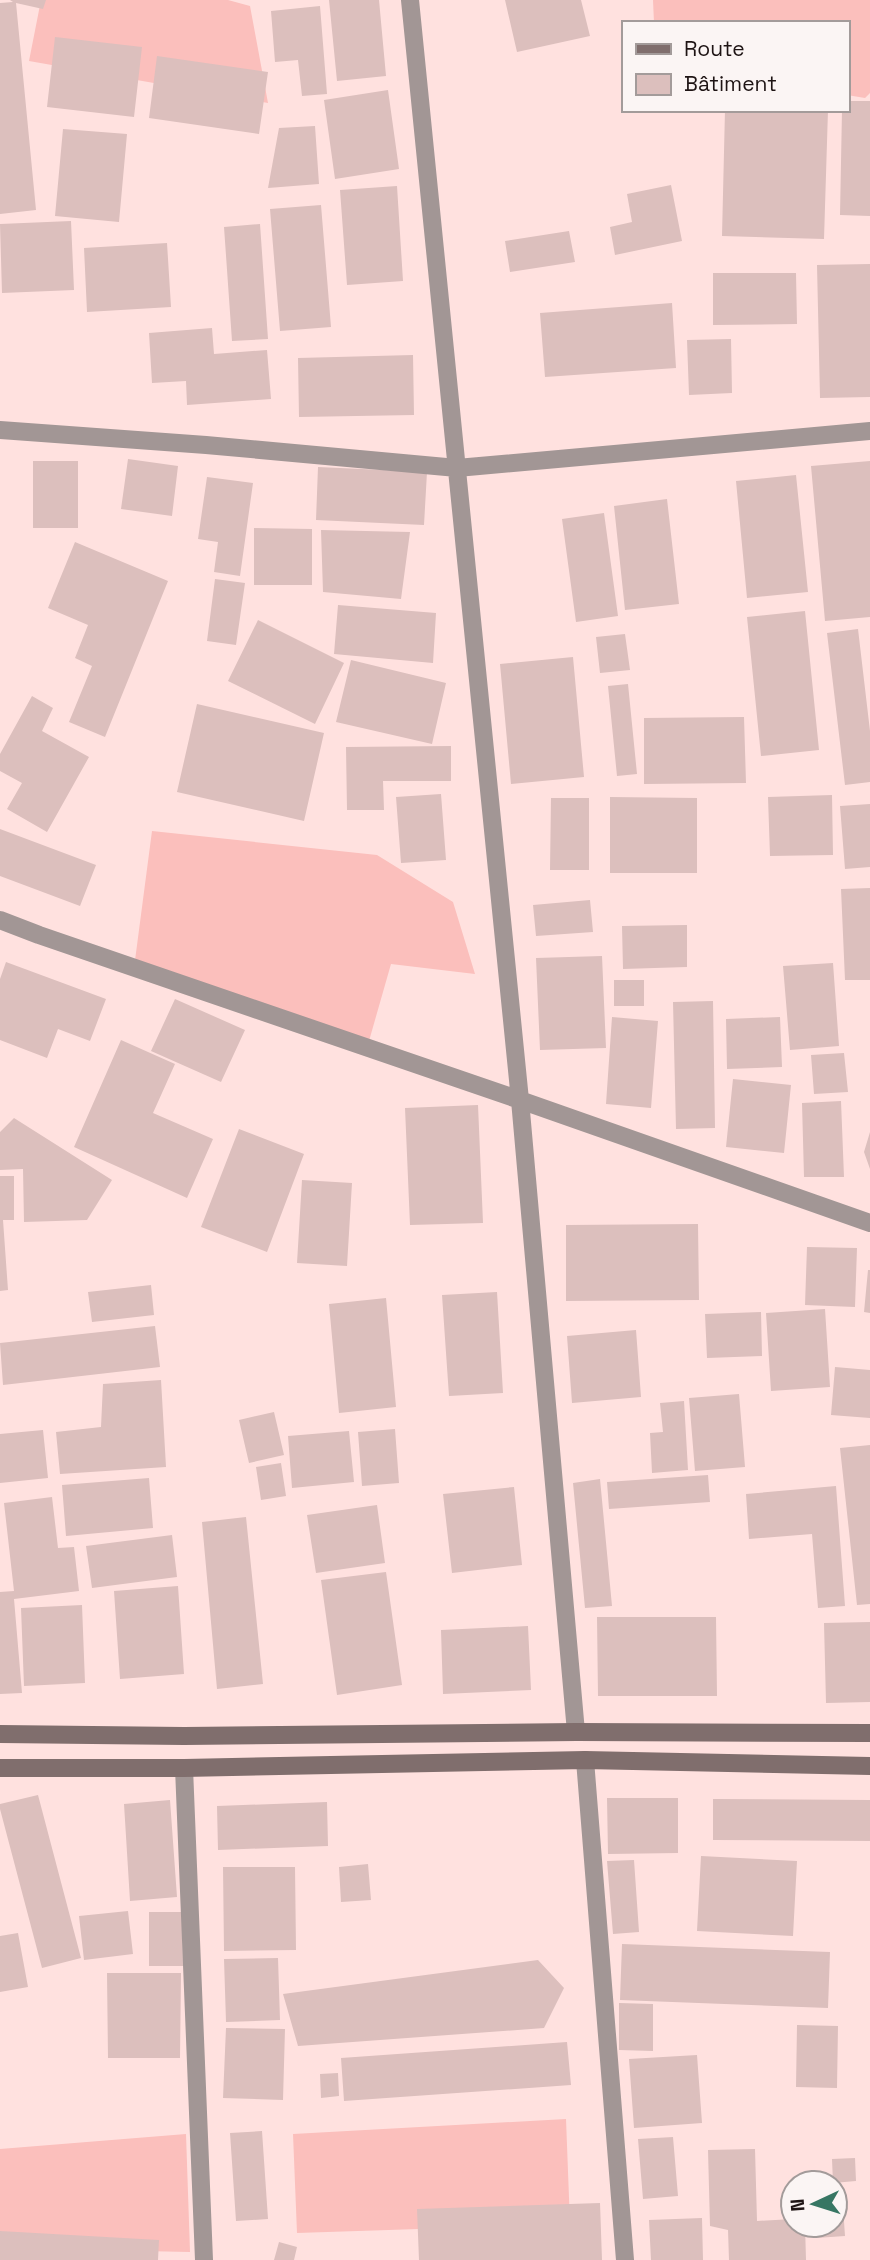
<svg xmlns="http://www.w3.org/2000/svg" width="870" height="2260" font-family="'Space Grotesk',sans-serif">
<style>
.grass{fill:#fbbfbc}
.building{fill:#dcbfbd}
.lines{fill:none;stroke-linecap:round;stroke-linejoin:round}
.street{stroke:#a29695;stroke-width:18}
.secondary{stroke:#806e6d;stroke-width:18}
</style>
<rect width="100%" height="100%" fill="#ffe1df"/>
<path class="grass" d="M41,0H228L250,6L268,103L29,61Z
M653,0H870V93L865,98L847,95V23H654Z
M152,831L377,855L453,902L475,974L391,964L367,1048L134,968Z
M566,2119L570,2224L297,2233L293,2134Z
M186,2134L190,2252L0,2248V2149Z"/>
<path class="building" d="M10,0H46L43,9L16,3L36,210L0,214V3L13,2Z
M329,0H379L386,76L337,81Z
M505,0H581L590,36L517,52Z
M320,6L327,94L302,96L298,60L275,62L271,11Z
M55,37L142,47L134,117L47,107Z
M157,56L268,72L259,134L149,118Z
M388,90L399,169L335,179L324,100Z
M847,101H870V216L840,215L842,110H847Z
M725,110H828L824,239L722,236Z
M315,126L319,184L268,188L279,128Z
M63,129L127,134L119,222L55,216Z
M671,185L682,241L615,255L610,227L632,222L627,194Z
M397,186L403,281L347,285L340,190Z
M321,205L331,327L280,331L270,209Z
M71,221L74,290L2,293L0,224Z
M260,224L268,339L232,341L224,227Z
M569,231L575,262L510,272L505,241Z
M167,243L171,307L87,312L84,248Z
M870,264V397L820,398L817,265Z
M713,273H796L797,324L713,325Z
M672,303L676,368L545,377L540,313Z
M212,328L214,354L267,350L271,399L187,405L186,381L152,383L149,333Z
M731,339L732,393L689,395L687,340Z
M413,355L414,415L299,417L298,358Z
M128,459L178,466L172,516L121,509Z
M33,461H78V528H33Z
M870,461V617L825,621L811,466Z
M318,467L427,472L424,525L316,520Z
M796,475L808,592L747,598L736,481Z
M207,477L253,483L240,576L214,572L218,542L198,539Z
M667,499L679,604L625,610L614,506Z
M604,513L618,616L576,622L562,519Z
M254,528L312,529V585H254Z
M321,530L410,532L401,599L323,592Z
M75,542L168,581L105,737L69,722L92,666L75,658L88,625L48,608Z
M215,579L245,583L236,645L207,641Z
M338,605L436,613L433,663L334,654Z
M805,611L819,750L761,756L747,617Z
M258,620L344,663L315,724L228,681Z
M858,629L870,731V782L845,785L827,633Z
M625,634L630,670L600,673L596,637Z
M573,657L584,777L511,784L500,664Z
M351,660L446,683L432,744L336,722Z
M628,684L637,774L617,776L608,686Z
M32,696L53,708L42,731L89,757L47,832L7,809L22,783L0,771V754Z
M197,704L324,733L304,821L177,792Z
M744,717L746,783L644,784V718Z
M451,746V781H383L384,810H347L346,747Z
M441,794L446,860L401,863L396,797Z
M832,795L833,855L770,856L768,797Z
M610,797L697,798V873H610Z
M551,798H589V870H550Z
M870,804V867L845,869L840,806Z
M0,829L96,865L80,906L0,876Z
M870,888V980H845L841,889Z
M590,900L593,932L536,936L533,905Z
M687,925V967L623,969L622,926Z
M602,956L606,1048L540,1050L536,958Z
M6,962L106,999L90,1041L58,1029L47,1058L0,1040V979Z
M833,963L839,1046L790,1050L783,966Z
M614,980H644V1006H614Z
M175,999L245,1030L221,1082L151,1051Z
M713,1001L715,1128L676,1129L673,1002Z
M612,1017L658,1021L651,1108L606,1104Z
M780,1017L782,1067L727,1069L726,1019Z
M121,1040L175,1064L153,1113L213,1139L187,1198L74,1147Z
M844,1053L848,1092L814,1094L811,1055Z
M733,1079L791,1085L784,1153L726,1147Z
M841,1101L844,1177H804L802,1103Z
M478,1105L483,1223L410,1225L405,1108Z
M14,1118L112,1180L87,1220L24,1222L23,1169L0,1170V1132Z
M239,1129L304,1154L267,1252L201,1227Z
M870,1132V1169L864,1152Z
M0,1176H14V1220H3L8,1290L0,1291Z
M302,1180L352,1183L347,1266L297,1263Z
M698,1224L699,1300L566,1301V1225Z
M807,1247L857,1248L855,1307L805,1305Z
M868,1270H870V1313L864,1312Z
M151,1285L154,1315L92,1322L88,1292Z
M497,1292L503,1393L449,1396L442,1295Z
M386,1298L396,1407L339,1413L329,1304Z
M825,1309L830,1387L771,1391L766,1313Z
M761,1312L762,1356L707,1358L705,1314Z
M155,1326L160,1367L3,1385L0,1343Z
M636,1330L641,1397L572,1403L567,1336Z
M835,1367L870,1370V1418L831,1415Z
M161,1380L166,1467L60,1474L56,1432L101,1427L103,1384Z
M739,1394L745,1467L695,1471L689,1398Z
M684,1401L688,1470L652,1473L650,1433L663,1432L660,1403Z
M274,1412L284,1455L249,1463L239,1420Z
M395,1429L399,1483L362,1486L358,1432Z
M43,1430L48,1478L0,1483V1434Z
M349,1431L354,1482L292,1488L288,1436Z
M870,1445V1604L857,1605L840,1448Z
M281,1463L286,1496L261,1500L256,1467Z
M708,1475L710,1502L609,1509L607,1482Z
M149,1478L153,1528L66,1536L62,1485Z
M600,1479L612,1606L585,1608L573,1483Z
M836,1486L845,1606L818,1608L812,1534L749,1539L746,1494Z
M514,1487L522,1565L452,1573L443,1494Z
M52,1497L58,1548L74,1547L79,1591L14,1599L22,1693L0,1694V1592L14,1591L4,1503Z
M377,1505L385,1563L316,1573L307,1515Z
M246,1517L263,1684L217,1689L202,1522Z
M172,1535L177,1577L92,1588L86,1546Z
M386,1572L402,1685L337,1695L321,1580Z
M178,1586L184,1674L120,1679L114,1591Z
M82,1605L85,1683L24,1686L21,1608Z
M597,1617H716L717,1696H598Z
M870,1622V1702L826,1703L824,1623Z
M528,1626L531,1690L443,1694L441,1630Z
M38,1795L81,1958L42,1968L0,1809V1804Z
M607,1798H678V1853L608,1854Z
M713,1799L870,1800V1841L713,1840Z
M170,1800L177,1897L130,1901L124,1804Z
M327,1802L328,1846L218,1850L217,1806Z
M701,1856L797,1861L793,1936L697,1931Z
M634,1860L639,1932L613,1934L607,1861Z
M368,1864L371,1900L341,1902L339,1867Z
M223,1867H295L296,1950L224,1951Z
M128,1911L133,1954L84,1960L79,1916Z
M149,1912H182L183,1966H149Z
M18,1933L28,1987L0,1992V1936Z
M622,1944L830,1952L828,2008L620,2000Z
M278,1958L280,2020L226,2022L224,1959Z
M538,1960L564,1988L544,2028L298,2046L283,1994Z
M107,1973H181L180,2058H108Z
M619,2003L653,2004V2051L619,2050Z
M797,2025L838,2026L837,2088L796,2087Z
M226,2028L285,2029L283,2100L223,2098Z
M567,2042L571,2085L344,2101L341,2058Z
M697,2055L702,2123L634,2128L629,2059Z
M338,2073L339,2096L321,2098L320,2074Z
M262,2131L268,2219L236,2221L230,2133Z
M673,2137L678,2196L643,2199L638,2139Z
M755,2149L757,2221L793,2219V2225H805L806,2260H729L728,2230L710,2226L708,2150Z
M855,2158L856,2181L833,2183L832,2159Z
M600,2203L602,2260H419L417,2209Z
M835,2207H843L845,2236L816,2238L815,2225H835Z
M702,2218L703,2260H651L649,2220Z
M0,2231L159,2240L158,2260H0Z
M279,2242L297,2247L294,2260H274Z"/>
<g class="lines">
<path class="street" d="M410,0L520,1100L576,1732
M0,430L206,445L457,468L870,431
M0,920L39,935L520,1100L870,1223
M585,1760L625,2260
M184,1768L204,2260"/>
<path class="secondary" d="M0,1734L184,1736L576,1732L870,1733
M0,1768H184L585,1760L870,1766"/>
</g>
<rect x="622" y="21" width="228" height="91" fill="#fbf5f4" stroke="#a39b9a" stroke-width="2"/>
<rect x="636" y="44" width="35" height="10" fill="#806e6d" stroke="#a39b9a" stroke-width="2"/>
<text x="684" y="56" font-size="21" fill="#1e1414">Route</text>
<rect x="636" y="74" width="35" height="21" fill="#dcbfbd" stroke="#a39b9a" stroke-width="2"/>
<text x="684" y="91" font-size="21" fill="#1e1414">Bâtiment</text>
<g transform="translate(814 2204) rotate(266)"><circle r="33" fill="#fbf5f4" stroke="#a39b9a" stroke-width="2"/>
<path d="M0-5L12 26L0 18L-12 26Z" fill="#377663"/>
<text y="-10" font-size="19" font-weight="bold" text-anchor="middle" fill="#1e1414">N</text>
</g>
</svg>
